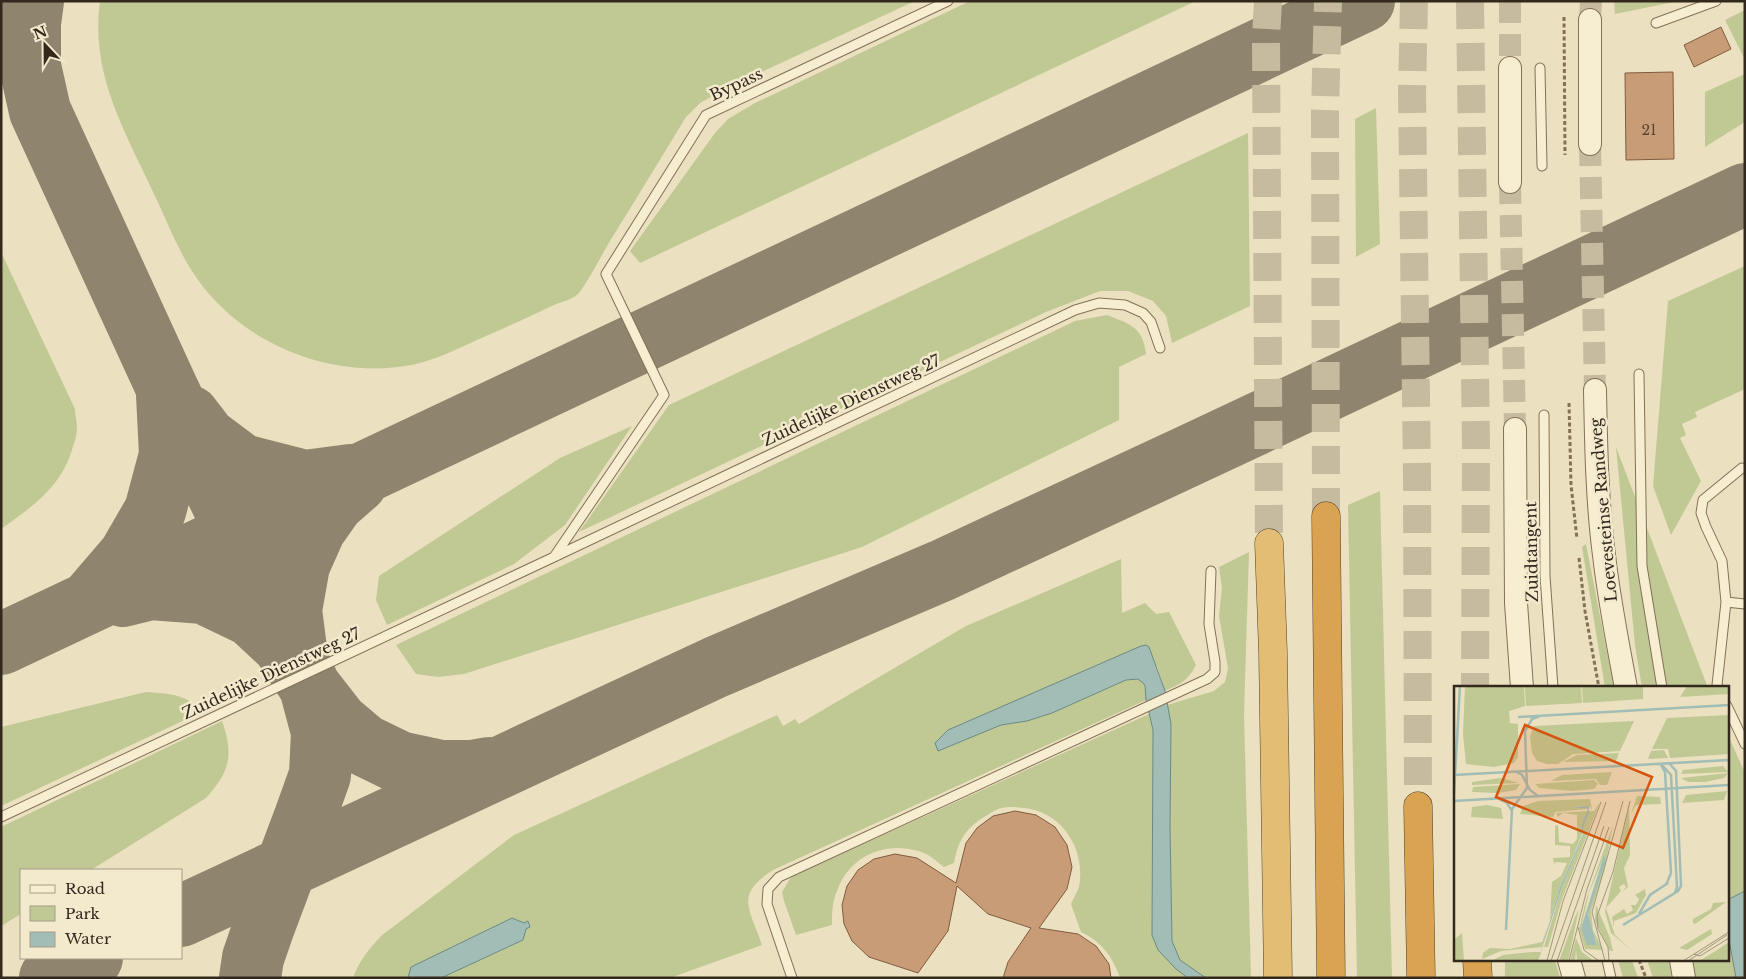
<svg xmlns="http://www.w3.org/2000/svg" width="1746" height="979" font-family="'Libre Baskerville',serif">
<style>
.green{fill:#c0c994}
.water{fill:#a2bdb6;stroke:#6a8a84}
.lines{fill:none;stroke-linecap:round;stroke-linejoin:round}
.taxiway{stroke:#8f846e;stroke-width:62}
.building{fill:#c89c76;stroke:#815c3f}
.tertiary-tunnel{stroke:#c6bb9e;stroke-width:22;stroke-dasharray:22 11;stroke-linecap:butt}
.trunk-tunnel{stroke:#c6bb9e;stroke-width:28;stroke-dasharray:28 14;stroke-linecap:butt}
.motorway-tunnel{stroke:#c6bb9e;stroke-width:28;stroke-dasharray:28 14;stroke-linecap:butt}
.service-casing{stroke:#837158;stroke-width:11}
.tertiary-casing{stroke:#837158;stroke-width:24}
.trunk-casing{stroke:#513f2d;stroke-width:29}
.motorway-casing{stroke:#513f2d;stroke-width:29}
.path{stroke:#837158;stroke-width:3;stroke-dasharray:4 2.5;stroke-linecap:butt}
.service{stroke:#f7edd1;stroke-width:9}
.tertiary{stroke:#f7edd1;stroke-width:22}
.trunk{stroke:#e4bd74;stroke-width:28}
.motorway{stroke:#d9a351;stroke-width:28}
.labels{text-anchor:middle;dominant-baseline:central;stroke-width:5;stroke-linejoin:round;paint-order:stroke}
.number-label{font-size:14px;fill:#584532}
.street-label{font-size:16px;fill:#33281c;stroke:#f3eace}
.inset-river{fill:none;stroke:#a2bdb6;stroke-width:2.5}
.inset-road{fill:none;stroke:#a1967e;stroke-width:1}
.view{fill:#d6540e;fill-opacity:0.15;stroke:#d6540e;stroke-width:2.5}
.inset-edge{fill:none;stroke:#33281c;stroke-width:2.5}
</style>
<rect width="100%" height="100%" fill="#ebe0bf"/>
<path class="green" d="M100,1H915L727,88L700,103L686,117C661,158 636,199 610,241C601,256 589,280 579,293C574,299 561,302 554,305C531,316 509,326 486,336C463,346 441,358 416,364C333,382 238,344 192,271C177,248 167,221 155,196C125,131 90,75 100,1Z
M970,1H1196L640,263L630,251L715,133L728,119L755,103Z
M1614,1H1679L1615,14Z
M1745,10V60L1725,20Z
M1745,74V122L1705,147V92Z
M1376,108L1380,244L1356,257L1355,119Z
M1248,133L1250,306L1172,343L1166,316L1153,301L1128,291H1100L1046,312L579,532L669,405Z
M1,252L75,409C75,415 77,422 77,428C77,436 74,443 72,450C60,488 32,507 1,529Z
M1745,266V389L1695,412L1697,417L1682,424L1686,435L1680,438L1701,481L1671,535L1653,486L1668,301Z
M1107,315C1130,324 1143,327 1146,354L1119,367V420L862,547L464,674L438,677L416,674L396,645L1075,321Z
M632,426L565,525L514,564L387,625L376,600L379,576L560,458Z
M1616,447L1708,688H1642L1635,645Z
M1380,491L1392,978H1357L1348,505Z
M1586,544L1614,688H1605L1582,547Z
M1249,552L1244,714L1251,978H1206L1180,960L1172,941L1170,828L1171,724L1167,705L1214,691L1225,682L1228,668L1219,616L1222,588L1219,567Z
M1121,559L1122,613L1145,603L1156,614L1169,612L1196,665C1188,681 1180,684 1165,691L1157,666L948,730L935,743L938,751L1001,725L1027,721L1052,713L1126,680L1138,679L1145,685L1146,700L775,869C734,894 749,907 762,945L670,978H441L523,940L528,921L412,967L408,978H353C359,961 369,949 381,936L514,835L777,715L783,726L795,719L799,724L966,626Z
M146,692C173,694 183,694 204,711L1,806V727Z
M1149,714L1153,730L1152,935L1176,969L1188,978H1120C1113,957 1101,941 1081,932L1071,904C1073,899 1077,893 1079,887C1086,850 1063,812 1024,808C1016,807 1006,806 998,809C993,811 988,815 984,817C965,829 958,841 954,863L944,867C936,861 928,853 918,851C883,841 849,857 837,891C832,902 832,913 832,925L796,935L784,901L782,892L791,877Z
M222,721C234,756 230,771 206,798L91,870H21V914L1,926V827Z
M1727,733L1745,773V891L1727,900Z
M1727,929L1736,978H1692L1689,960H1727Z
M1505,960H1555L1560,978H1505Z
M1618,960H1632L1638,978H1623Z
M1647,960H1669L1672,978H1653Z"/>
<path class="water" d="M1146,645L1149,647L1165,691L1171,724L1170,828L1172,941L1180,960L1206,978H1188L1176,969L1158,950L1152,935L1153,730L1146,700L1145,685L1138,679L1126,680L1052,713L1027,721L1001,725L938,751L935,743L948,730L1141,646Z
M1745,891V978H1736L1727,929V900Z
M512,918L524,923L528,921L530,927L526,929L523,940L441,978H408L411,967Z"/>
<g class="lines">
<path class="taxiway" d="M33,1L30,23V66L40,111L167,388L310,687L322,732L320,775L305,817L264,926L253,958L250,978
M189,416L206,438L242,465L305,481L351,475
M123,596L151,589L204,593L252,616L283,645L310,687L338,723L364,745L399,762L441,771H472L489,768
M93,598L129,556L155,511L170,455L167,395
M1,644L1364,1
M296,649L291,610L299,565L315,529L334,502L357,482
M181,916L716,667L943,570L1199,451L1745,194
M50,978L92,958"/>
</g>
<path class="building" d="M1721,27L1731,49L1694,67L1684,45Z
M1673,72L1674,159L1626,160L1625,73Z
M1015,811L1036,815L1055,827L1067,845L1072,867L1067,889L1039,928L1078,934L1096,946L1109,964L1111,978H1003L1008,962L1031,928L988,914L957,886L948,931L918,973L869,957L852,941L844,924L842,905L847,886L858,870L874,859L895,854L917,858L956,883L966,843L977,828L993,816Z"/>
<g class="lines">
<path class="tertiary-tunnel" d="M1510,1V68
M1590,20L1591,1
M1590,144L1595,390
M1510,182L1515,429"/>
<path class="trunk-tunnel" d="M1268,1L1266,38L1269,543"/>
<path class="motorway-tunnel" d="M1414,1L1412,93L1417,475L1418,806
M1470,1L1476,447L1475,688
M1326,516L1325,111L1328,1"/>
<defs>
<path id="service" d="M1656,23L1716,1
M1540,68L1542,166
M1639,374L1642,566L1662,688
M1544,415L1545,576L1553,688
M554,557L1075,310L1099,303L1125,305L1143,313L1151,322L1160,348
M1726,602L1745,604
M1719,688L1717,685L1726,602L1722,561L1706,527L1701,513L1703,500L1742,468
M1727,706L1745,744
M1,817L554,557L664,395L606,274L706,115L948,1
M1607,960L1611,978
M792,978L767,904L768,889L779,877L1207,679L1215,672V662L1209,624L1211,571"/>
<path id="tertiary" d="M1510,68V182
M1590,144V20
M1595,390C1596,445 1597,501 1604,555C1609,600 1618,644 1626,688
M1515,429L1516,603L1522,688
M1569,960L1574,978
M1681,960L1684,978"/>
<path id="trunk" d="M1269,543L1273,653L1278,978"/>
<path id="motorway" d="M1326,516L1331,978
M1418,806L1421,978
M1477,960L1478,978"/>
</defs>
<use href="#service" class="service-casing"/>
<use href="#tertiary" class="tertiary-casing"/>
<use href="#trunk" class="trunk-casing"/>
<use href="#motorway" class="motorway-casing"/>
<path class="path" d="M1564,17L1565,155
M1569,403L1571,485L1577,539
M1579,558L1585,611L1599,688
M1639,960L1646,978"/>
<use href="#service" class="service"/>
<use href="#tertiary" class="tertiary"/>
<use href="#trunk" class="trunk"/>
<use href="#motorway" class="motorway"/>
</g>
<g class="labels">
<g class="number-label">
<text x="1649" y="130">21</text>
</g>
<g class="street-label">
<text transform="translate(736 84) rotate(-25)">Bypass</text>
<text transform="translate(851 400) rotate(-25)">Zuidelijke Dienstweg 27</text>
<text transform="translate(1603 510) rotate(-95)">Loevesteinse Randweg</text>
<text transform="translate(1531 552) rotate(-91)">Zuidtangent</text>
<text transform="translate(271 673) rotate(-25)">Zuidelijke Dienstweg 27</text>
</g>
</g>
<g transform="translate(1454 686)">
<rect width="275" height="275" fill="#ebe0bf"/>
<path d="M11,0H70L71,20L55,25L56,37L64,38V71L60,77L40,81L12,78L9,48ZM71,0H127L128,17L72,20ZM128,0H189V13L129,17ZM233,0H275V8L226,11ZM275,29V68L216,72L214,63H198L213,32ZM180,35L166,65L119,68L104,78H93L83,75L78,67L76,50L80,40ZM210,64L214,72L194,73L197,65ZM165,67L162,75L109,76L123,69ZM269,80L274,86L227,88L229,84ZM158,86L153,99H146L142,93L97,95L108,89ZM274,87L270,92L251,96H234L227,92ZM47,92L65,97L18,99V96ZM140,94L144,98L140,103L118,105L85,102L81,98ZM66,98L62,104L44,107L18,106L19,101ZM273,105L270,114L228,117L232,109ZM183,110L206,111L207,118L182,119L177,128ZM136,113L138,124L136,121L119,120L134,123L101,126L99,131L66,128L69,120L84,115ZM146,116L108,213L94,261H90L108,201L130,148L129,146L106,201L88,261L47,265L28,273L29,267L36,262L56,263L88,256L96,235L98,196L107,190L113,177L102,176L100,178L99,172L116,171V160L101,159V140L104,139L105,156L119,158L123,153V129L109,127L104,131L102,127L134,125L129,142L135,125H140ZM33,119L47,122L49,133L17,131L18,121ZM175,120L176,169L170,182L174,201L168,206L172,201L170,198L165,201L167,205L152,222L161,249L178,265L157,247L151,226ZM159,139L150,186L137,225L139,244L149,264L131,263L125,243L132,214ZM151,168L134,228L143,258L127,242L135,207ZM191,203L192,209L182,227L160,235V241L158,231L170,223L173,228L179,224L177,219H182L185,213L181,209ZM272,216L241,238L239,237V233L257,223L259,217ZM142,219L156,252L159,265H156L141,235ZM125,223L114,275H105L121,231ZM257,243L258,248L233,264L225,262ZM8,247L10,275H0L1,253ZM122,252L128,266L140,275H123L122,263L121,275H116ZM275,256V275H245L260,266ZM78,266H87L84,275H37L49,269Z" fill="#c0c994" fill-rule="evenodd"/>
<path d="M135,120V127L129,142L130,148L108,201L84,275L106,201L129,148L127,141L134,123L117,121ZM150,169L152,174L134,228L143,259H133L127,242Z" fill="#a2bdb6"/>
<path class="inset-river" d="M64,31L275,19M207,78L217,89L223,201L221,207M207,79L211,86L217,187L212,199M63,86L68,89L76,104L84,110M0,89L275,74M0,107L6,0M45,113L53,117L58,125M0,115L275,99M185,228L196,209L214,197M169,239L224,205L227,200L222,85L215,77M52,244L58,123L73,102L71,45L78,33L86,30"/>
<path class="inset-road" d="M124,241L130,264L145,275M240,268L246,270L275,252M93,275L109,215L147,116M97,275L152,116M103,275L150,140M115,275L133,203L155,141M151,275L138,226L169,115M155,275L154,261L144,243L143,230L159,186L176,115M229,275L275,246M234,275L273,249"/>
<path class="view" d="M71,39L198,91L169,162L42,111Z"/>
<rect width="275" height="275" class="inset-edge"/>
</g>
<rect width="1746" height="979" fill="none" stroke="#33281c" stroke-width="5"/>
<rect x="20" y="869" width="162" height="90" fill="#f3eace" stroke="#a69c87"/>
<rect x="30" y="885" width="25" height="8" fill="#f7edd1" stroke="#a69c87"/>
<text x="65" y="894" font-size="15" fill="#33281c">Road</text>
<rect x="30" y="906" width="25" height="15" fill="#c0c994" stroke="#a69c87"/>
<text x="65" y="919" font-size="15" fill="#33281c">Park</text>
<rect x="30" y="932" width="25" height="15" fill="#a2bdb6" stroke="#a69c87"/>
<text x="65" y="944" font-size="15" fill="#33281c">Water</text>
<g transform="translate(45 45) rotate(338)" stroke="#f3eace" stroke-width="4" paint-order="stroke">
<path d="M0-4L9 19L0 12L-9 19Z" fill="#33281c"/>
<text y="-8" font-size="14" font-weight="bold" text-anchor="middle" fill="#33281c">N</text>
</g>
</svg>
